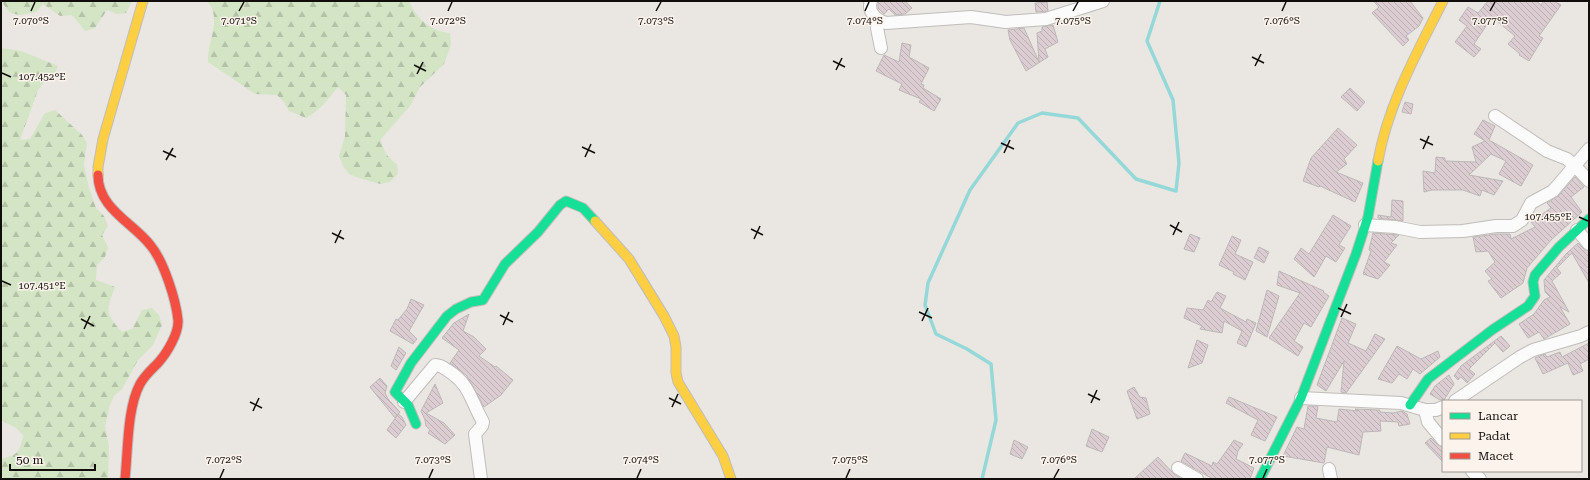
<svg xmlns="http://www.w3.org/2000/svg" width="1590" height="480" font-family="'Roboto Serif',serif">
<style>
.forest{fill:url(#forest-firs)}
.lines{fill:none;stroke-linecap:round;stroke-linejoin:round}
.stream{stroke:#95d8d8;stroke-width:3.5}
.building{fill:url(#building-back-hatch);stroke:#bcb8b7}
.street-casing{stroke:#c0bdba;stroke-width:14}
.fast-casing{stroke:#c0bdba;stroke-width:11}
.slow-casing{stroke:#c0bdba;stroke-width:11}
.jam-casing{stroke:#c0bdba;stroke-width:11}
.street{stroke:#fcfbfb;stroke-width:12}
.fast{stroke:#16e098;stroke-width:9}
.slow{stroke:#ffcf43;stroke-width:9}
.jam{stroke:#f24e42;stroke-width:9}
.ticks{fill:none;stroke:#100d0a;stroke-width:1.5}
.ticks-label{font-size:10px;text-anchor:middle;fill:#100d0a;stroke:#fcf4ec;stroke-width:3;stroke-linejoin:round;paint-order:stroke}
</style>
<defs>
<pattern id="forest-firs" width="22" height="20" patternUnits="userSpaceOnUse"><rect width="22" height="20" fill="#d3e5c5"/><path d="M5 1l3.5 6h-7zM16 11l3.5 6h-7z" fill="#b4c3a8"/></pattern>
<pattern id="building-back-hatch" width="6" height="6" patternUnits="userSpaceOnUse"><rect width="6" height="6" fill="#dccdd3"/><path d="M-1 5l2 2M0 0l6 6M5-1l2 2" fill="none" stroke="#bcafb4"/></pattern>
</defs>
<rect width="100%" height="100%" fill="#eae6e2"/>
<path class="forest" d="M1,1H132L126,13L117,14L107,10L95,28L85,31L72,15L60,16L43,4L36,12L20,15L10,13Z
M207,1H409C417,19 430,31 450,33L451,45L444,64L420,87L410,106L381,139C383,151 387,157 397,164L398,174L390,182L380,184L359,178L349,174L343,166L339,156L345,136L346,95L338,87C328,99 321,110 306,118L289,111L284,102L277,95L255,94L208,62C208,58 208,53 209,49C212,33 220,16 207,1Z
M1,48L21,51L58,66L54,76L45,81L38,90L20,140L30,139L45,113L55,110L82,135L87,143L84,165L89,188L96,208L104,216L108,226L102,235L108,247L105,257L97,265L96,280L115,287C106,311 105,313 122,332L132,329L142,310L152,308L159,315L162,325L153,345L138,360L122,389L114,396L110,405L105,426L109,447L108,479H1V459C17,455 20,453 23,435L16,428L1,420Z"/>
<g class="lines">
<path class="stream" d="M982,479L996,420L991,364L967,349L936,334L925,305L928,283L970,190L1018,123L1042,113L1078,118L1136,179L1176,191L1179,163L1173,100L1147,41L1160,1"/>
</g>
<path class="building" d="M878,1H905L912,8L905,14L895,15L889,9L884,14L878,8Z
M1373,1H1410L1423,18L1419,26L1406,36L1409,40L1403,46L1372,13L1379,7Z
M1488,1H1536L1541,5L1544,1H1554L1561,5L1539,36L1543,38L1529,61L1519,55L1520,54L1508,44L1515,36L1492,17L1474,44L1481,49L1474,57L1455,42L1467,26L1459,20L1468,7L1478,13Z
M1047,2L1048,11L1036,12L1035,3Z
M1053,25L1058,42L1045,49L1048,57L1026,71L1010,40L1008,30L1024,28L1039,62L1037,33L1042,31V27Z
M902,43L911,45L909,57L929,68L921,84L924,85L923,88L941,99L934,111L919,102L921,99L899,90L902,84L876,71L884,55L899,62Z
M1350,88L1365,102L1357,111L1341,97Z
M1405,102L1413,104L1411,114L1402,112Z
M1483,120L1495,126L1489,140L1533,165L1521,186L1499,174L1506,161L1491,154L1469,175L1503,181L1494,195L1482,190L1480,196L1463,190H1432L1424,192L1423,171L1435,173L1436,157L1445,158V161L1476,162L1472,147L1485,141L1474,134Z
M1338,128L1357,145L1344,159L1347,164L1336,172L1363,183L1355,202L1320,186L1319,187L1303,181L1311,158Z
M1575,177L1584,187L1571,197L1582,212L1551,240L1527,268L1523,283L1501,298L1488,281L1492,279L1485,271L1495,262L1488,251L1476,252L1473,237L1497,234H1510L1511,239L1535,227L1531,222L1551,208L1547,203L1558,196Z
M1392,200L1403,201V221L1378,218V215L1391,217Z
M1333,215L1351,226L1339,245L1345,248L1336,262L1326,256L1314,277L1294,259L1301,248L1309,254Z
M1373,233L1399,235L1391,243L1397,245L1384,262L1390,265L1378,279L1363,274L1371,251L1369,250Z
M1190,234L1200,238L1194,252L1184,249Z
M1232,236L1241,240L1235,254L1253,262L1245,280L1233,274L1234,272L1219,265Z
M1578,243L1584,249L1589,251V283L1572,253L1557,268L1561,273L1552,281L1569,312L1560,307L1570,324L1544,339L1539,332L1528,338L1519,324L1534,314L1544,300L1550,297L1545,292L1544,280L1566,254Z
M1259,247L1269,252L1264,263L1254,258Z
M1279,271L1324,291L1323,292L1329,296L1311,327L1304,323L1294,341L1303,347L1298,356L1269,338L1300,293L1277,285Z
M1267,290L1279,296L1267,337L1256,331Z
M1217,292L1226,296L1220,308L1246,322L1247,319L1256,323L1246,347L1237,343L1242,331L1224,321L1222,333L1200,329L1202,326L1184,318L1187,308L1203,310L1208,300L1211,302Z
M411,299L424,305L409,331L417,339L413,344L390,331L396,319L398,320L407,309Z
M469,314L463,331L474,337L486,349L479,356L495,367L496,366L513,380L501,395L484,407L467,376L450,363L459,350L442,338L454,323Z
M1342,318L1356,324L1348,343L1366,351L1375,334L1385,339L1346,393L1341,392L1344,361L1326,391L1317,385Z
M1501,336L1510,346L1503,352L1495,343L1469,369L1475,374L1467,383L1461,377L1458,380L1454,376L1461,366Z
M1197,340L1208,345L1202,363L1188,368Z
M1589,343V359L1580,364L1583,371L1573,375L1568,363L1543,374L1535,358L1545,354L1547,357L1560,352L1562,357Z
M1397,346L1421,359L1438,351L1440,357L1420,374L1413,369L1407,379L1399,374L1392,383L1378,379Z
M399,347L406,353L396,370L391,366Z
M1449,375L1454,384L1444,400H1440L1430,394L1435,386Z
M380,378L387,386L385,393L388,399L400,412L395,418L370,387Z
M435,384L443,403L426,413L444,423L455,435L445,444L428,433L430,430L426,426L425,420L421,411Z
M1134,387L1140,397L1146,398L1150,414L1137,419L1127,391Z
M1229,397L1277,417L1265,441L1251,435L1258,420L1226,403Z
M1308,406H1318L1316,418L1337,422L1339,409L1358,411L1355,409L1380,410V412L1393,413L1402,411L1407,414L1410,424L1399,426L1398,422L1380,421L1381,431L1363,432L1359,455L1327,447L1324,463L1283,456L1297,427L1304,429Z
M398,414L402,417L406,425L396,438L387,430Z
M1092,429L1109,437L1102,452L1086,446Z
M1431,438L1438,445L1443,447V462L1425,443Z
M1014,440L1028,447L1022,459L1010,454Z
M1234,440L1243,444L1238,451L1236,459L1254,468L1250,479H1213L1181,461L1185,453L1212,466L1213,462L1217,464Z
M1158,457L1174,474L1181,479H1134Z"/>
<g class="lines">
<defs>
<path id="street" d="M871,1C867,11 876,20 886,23L971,17L1006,22L1046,19L1103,1
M878,20L877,28L881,48
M1495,116L1547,151L1567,159L1575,166L1589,181
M1365,225L1395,227L1420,232L1463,231L1496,226H1513L1522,220L1531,203L1553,191L1589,149
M1577,230L1589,244
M1301,398L1401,403L1425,410H1436L1443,407
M1455,401L1520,357L1533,350L1581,336L1589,332
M404,402L435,365C440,365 443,367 447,370C470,384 470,399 483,422L482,426L475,434L481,479
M1425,410L1428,422L1443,440
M1178,468L1197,479
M1329,469L1331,479
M1472,471L1480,479"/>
<path id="fast" d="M1410,405L1428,379L1492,330L1528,306L1535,296L1533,282L1535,275L1559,247L1589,219
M416,424L408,405L395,392L411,363L447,316L456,309L471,302L483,300L505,264L538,232L560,205L566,201L583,208L595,221
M1260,479L1301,398L1356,254L1368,217L1378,161"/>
<path id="slow" d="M1378,161C1388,104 1417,53 1443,1
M98,175V167L103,139L143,1
M595,221L629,259L664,316L674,336L676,347V373L678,382L723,456L731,479"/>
<path id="jam" d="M98,175C98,209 134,223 151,246C164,262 176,300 178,320C179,333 167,353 158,363C151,370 145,375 140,384C127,408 128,451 125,479"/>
</defs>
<use href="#street" class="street-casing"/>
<use href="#fast" class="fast-casing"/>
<use href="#slow" class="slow-casing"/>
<use href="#jam" class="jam-casing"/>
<use href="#street" class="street"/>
<use href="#fast" class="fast"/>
<use href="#slow" class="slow"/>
<use href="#jam" class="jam"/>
</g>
<path class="ticks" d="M31,11L35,2M239,11L244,2M448,11L452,2M656,11L661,2M865,11L869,2M1073,11L1078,2M1282,11L1286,2M1490,11L1495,2M1252,57L1264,63M833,61L845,67M414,65L426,71M1255,66L1261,54M836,70L842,58M2,73L11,77M417,74L423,62M1420,139L1433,145M1001,143L1014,149M582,147L595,153M1423,149L1429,136M163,151L176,157M1004,153L1010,140M585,157L591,144M166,160L173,148M1579,217L1588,221M1170,225L1182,232M751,229L763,235M332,233L344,239M1173,235L1179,222M754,239L760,226M335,243L341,230M2,281L11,285M1338,308L1351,314M919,312L932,318M500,315L513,322M1341,317L1347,304M81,319L94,326M922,321L928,308M503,325L509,312M84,329L90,316M1088,394L1100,400M669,398L681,404M250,402L262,408M1091,403L1097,390M672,407L678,394M253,411L259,398M220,478L224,469M429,478L433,469M637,478L641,469M846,478L850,469M1054,478L1059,469M1263,478L1267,469"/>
<g class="ticks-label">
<text x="31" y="24">7.070°S</text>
<text x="656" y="24">7.073°S</text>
<text x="1490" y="24">7.077°S</text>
<text x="239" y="24">7.071°S</text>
<text x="448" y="24">7.072°S</text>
<text x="865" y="24">7.074°S</text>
<text x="1073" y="24">7.075°S</text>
<text x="1282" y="24">7.076°S</text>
<text x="42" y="80">107.452°E</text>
<text x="1548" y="220">107.455°E</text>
<text x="42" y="289">107.451°E</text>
<text x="224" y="463">7.072°S</text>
<text x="433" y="463">7.073°S</text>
<text x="641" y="463">7.074°S</text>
<text x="850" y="463">7.075°S</text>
<text x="1059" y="463">7.076°S</text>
<text x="1267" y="463">7.077°S</text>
</g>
<rect width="1590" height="480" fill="none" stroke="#100d0a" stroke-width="4"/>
<rect x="1442" y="400" width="140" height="72" fill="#fcf4ec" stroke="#9e9892"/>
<rect x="1450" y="413" width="20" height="6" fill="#16e098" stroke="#9e9892"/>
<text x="1478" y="420" font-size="12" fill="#100d0a">Lancar</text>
<rect x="1450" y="433" width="20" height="6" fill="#ffcf43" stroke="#9e9892"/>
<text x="1478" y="440" font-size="12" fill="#100d0a">Padat</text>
<rect x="1450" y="453" width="20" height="6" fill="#f24e42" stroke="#9e9892"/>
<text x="1478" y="460" font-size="12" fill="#100d0a">Macet</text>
<path d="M10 464v6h85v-6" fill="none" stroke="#100d0a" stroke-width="2"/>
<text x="16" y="464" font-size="12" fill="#100d0a" stroke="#fcf4ec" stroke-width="3" paint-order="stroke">50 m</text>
</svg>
